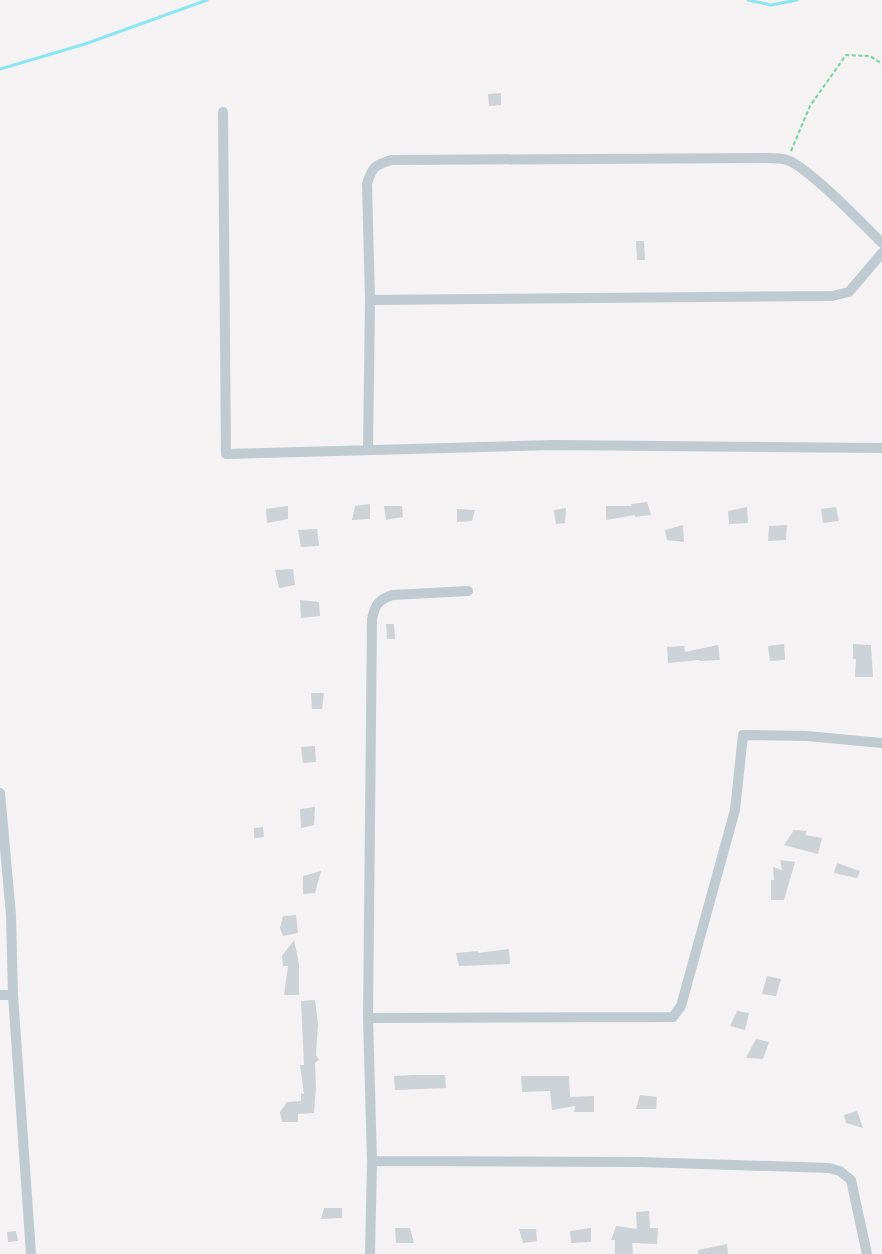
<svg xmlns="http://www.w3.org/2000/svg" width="882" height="1254" font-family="Overpass,sans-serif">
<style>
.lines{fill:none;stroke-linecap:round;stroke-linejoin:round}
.stream{stroke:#8be6f1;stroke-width:3}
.building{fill:#cdd2d6}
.path{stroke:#76d29b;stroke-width:2;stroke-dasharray:4 2.5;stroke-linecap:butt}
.street{stroke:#bfcbd1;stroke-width:10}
</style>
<rect width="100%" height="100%" fill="#f4f2f2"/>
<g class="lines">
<path class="stream" d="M748,0L771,5L797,0
M0,69L85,44L207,0"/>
</g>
<path class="building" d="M501,93V105L489,106L488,94Z
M636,241H644L645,260H637Z
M647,502L651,515L635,517V515L606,520V506H632L631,504Z
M370,504V519L352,520L355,506Z
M288,506V519L267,523L266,509Z
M384,506H402L403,517L386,520Z
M747,507L748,523L729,524L728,511Z
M836,507L839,521L823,523L821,509Z
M566,508L565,523L556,524L554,510Z
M457,509L475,510L472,521L457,522Z
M683,525L684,542L667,540L665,530Z
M787,525L786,540L768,541L769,526Z
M317,529L319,546L301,547L298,530Z
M293,569L295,585L279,588L275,570Z
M300,600L319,602L320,616L301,618Z
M386,624H394L395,639H387Z
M784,644L785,660L770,661L768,646Z
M853,644L871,645L873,677H855L856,659H853Z
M718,645L720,660L700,661L699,660L668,663L667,647L684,646L685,652Z
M311,693H324L322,709H312Z
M315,746L316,762L303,763L301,747Z
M315,807L314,825L301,828L300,809Z
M263,827L264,837L254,838V828Z
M794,830L807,831L805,835L822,838L818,854L784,845Z
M780,860L795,862L784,900H771V880H774L773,867L782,870Z
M837,863L860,871L857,878L834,873Z
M321,871L315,893L303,894V876Z
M296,915L298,933L283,936L280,928L283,916Z
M294,940L299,964V995H284L288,966H283L282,956Z
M509,949L510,964L459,966L456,953L478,951V953Z
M767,976L781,979L776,996L762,994Z
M315,1000L318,1024L316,1055L319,1060L315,1063L316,1087L314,1113L298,1114V1122H282L280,1112L287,1102L301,1101V1093L304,1094L300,1065H304L301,1001Z
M737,1011L749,1013L745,1030L730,1026Z
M756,1039L769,1042L763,1059L746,1058Z
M414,1075H445L446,1088L395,1090L394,1076Z
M521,1076H569L570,1097L594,1096V1112H574L575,1106L552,1110L550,1091L522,1092Z
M640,1095L657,1097L656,1109H636Z
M857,1111L863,1128L846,1123L844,1115Z
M324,1208H342V1218L321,1219Z
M649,1211L650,1228H658L657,1244L632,1243L633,1254H615V1240H611L616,1226L637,1229L636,1212Z
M395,1228H410L414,1243H396Z
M591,1228V1242L571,1243L570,1231Z
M519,1229H536L537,1241L523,1243Z
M16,1231L18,1241L8,1242L7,1232Z
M727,1244L728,1254H698V1250Z"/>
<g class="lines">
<path class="path" d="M791,151L810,106L846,55L870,56L882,64"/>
<path class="street" d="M223,112L226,454L554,445L882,448
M370,300L832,296L849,292L882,253
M368,449L370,300L367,184C372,167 375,165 391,160L767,158C774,158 781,158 787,160C807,166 864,225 882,243
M0,793L11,915L13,995L31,1254
M0,995H13
M368,1018L673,1017L681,1006L735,810L743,735L807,736L882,743
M372,1161L641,1162L829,1168L840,1171L851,1180L867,1254
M370,1254L372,1161L368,1018L372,619C375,604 379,600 392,595L468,591"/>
</g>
</svg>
